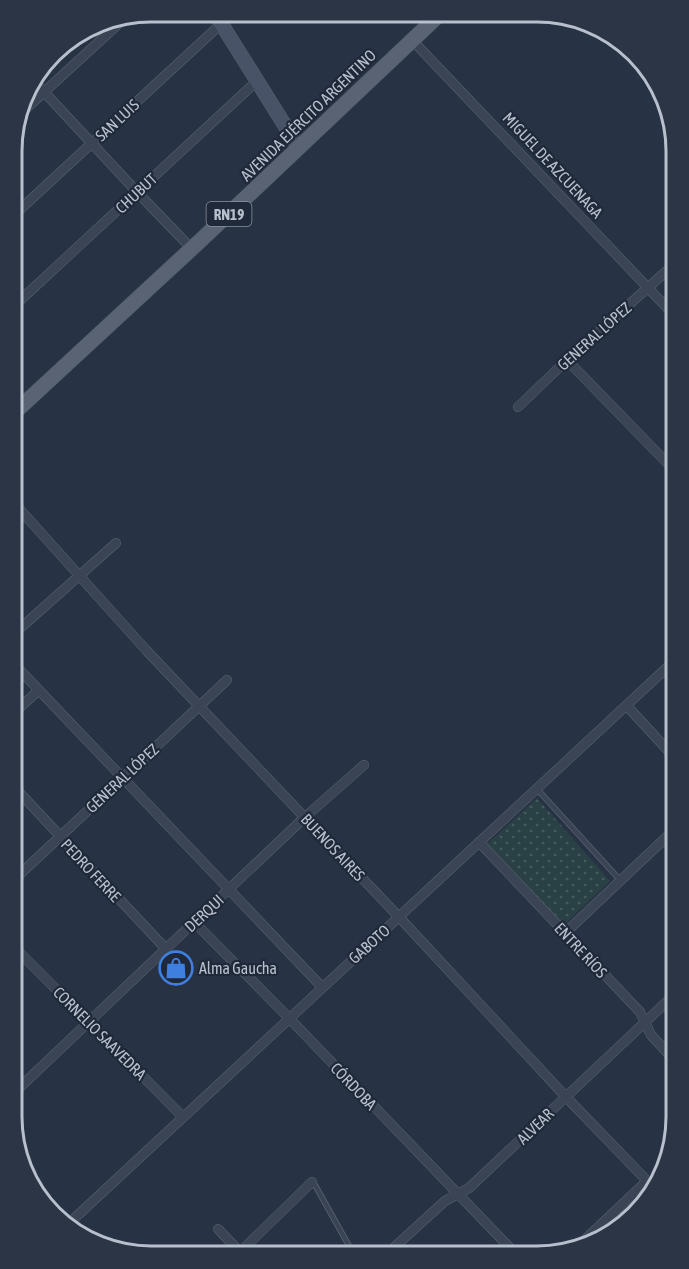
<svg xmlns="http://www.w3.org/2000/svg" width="689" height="1269" font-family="'Asap Condensed',sans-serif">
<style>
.park{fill:url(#park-dots)}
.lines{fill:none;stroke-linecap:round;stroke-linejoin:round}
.lane-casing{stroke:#5a6271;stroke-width:6}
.street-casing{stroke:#5a6271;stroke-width:10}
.secondary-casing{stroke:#5a6271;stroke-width:15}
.primary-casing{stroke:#454d5d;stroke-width:16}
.lane{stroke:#3b4454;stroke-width:4.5}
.street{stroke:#3b4454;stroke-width:9}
.secondary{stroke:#495367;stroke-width:14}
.primary{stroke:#596373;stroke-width:15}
.labels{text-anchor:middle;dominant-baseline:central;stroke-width:4.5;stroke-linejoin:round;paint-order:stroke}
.shield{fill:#202939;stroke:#8b93a1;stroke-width:1.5}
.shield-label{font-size:15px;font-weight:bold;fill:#b9c0cd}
.street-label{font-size:16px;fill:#b9c0cd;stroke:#202939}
.poi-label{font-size:16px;fill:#b9c0cd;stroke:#202939;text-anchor:start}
.rim{fill:none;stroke:#b9c0cd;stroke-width:3}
</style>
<defs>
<pattern id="park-dots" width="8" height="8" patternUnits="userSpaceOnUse" patternTransform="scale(1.5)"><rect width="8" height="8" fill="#294145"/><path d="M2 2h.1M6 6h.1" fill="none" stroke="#465b5f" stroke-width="1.8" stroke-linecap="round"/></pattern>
</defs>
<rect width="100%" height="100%" fill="#273244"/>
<path class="park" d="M537,798L610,881L564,925L487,844Z"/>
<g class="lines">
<defs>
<path id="lane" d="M537,789L620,880
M315,1185L353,1253"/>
<path id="street" d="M412,40L671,312
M33,80L137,192L192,249
M19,115L126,17
M14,215L221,24
M14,306L257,81
M567,360L672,468
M518,407L567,360L671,267
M15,504L146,650L399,917L566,1097L654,1188
M16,632L116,543
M16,666L321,986
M627,706L674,757
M17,710L38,691
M17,790L166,949
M479,842L640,1012L651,1035L676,1062
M18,876L227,680
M194,922L288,1017L512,1250
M565,933L675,829
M18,951L182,1116
M19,1088L305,817L364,765
M65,1227C267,1037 471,851 673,662
M218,1229L242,1254
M574,1250L647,1181
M240,1252L312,1182
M389,1252L445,1201L469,1188L676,993"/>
<path id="secondary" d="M214,12L299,148"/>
<path id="primary" d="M15,412L201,240L440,14"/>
</defs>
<use href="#lane" class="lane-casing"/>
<use href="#street" class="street-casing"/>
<use href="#secondary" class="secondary-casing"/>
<use href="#primary" class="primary-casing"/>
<use href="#lane" class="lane"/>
<use href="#street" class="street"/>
<use href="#secondary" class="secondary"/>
<use href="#primary" class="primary"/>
</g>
<defs>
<symbol id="shop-ring" viewBox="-11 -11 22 22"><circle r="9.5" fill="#202939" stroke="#3f7fe0" stroke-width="1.5"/><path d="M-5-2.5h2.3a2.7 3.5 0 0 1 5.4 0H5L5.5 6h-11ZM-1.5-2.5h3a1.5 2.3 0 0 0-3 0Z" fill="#3f7fe0"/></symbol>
</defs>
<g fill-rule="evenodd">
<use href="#shop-ring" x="157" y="949" width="38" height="38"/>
</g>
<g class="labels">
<rect class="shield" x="206.5" y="202" width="45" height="24" rx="4.5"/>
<g class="shield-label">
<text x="229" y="214">RN19</text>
</g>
<g class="street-label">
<text transform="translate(308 115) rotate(-44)">AVENIDA EJÉRCITO ARGENTINO</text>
<text transform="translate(117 120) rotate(-43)">SAN LUIS</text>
<text transform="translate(553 165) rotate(47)">MIGUEL DE AZCUENAGA</text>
<text transform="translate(136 193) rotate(-43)">CHUBUT</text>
<text transform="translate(594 336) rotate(-42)">GENERAL LÓPEZ</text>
<text transform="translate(122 778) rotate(-43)">GENERAL LÓPEZ</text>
<text transform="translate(333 847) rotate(47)">BUENOS AIRES</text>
<text transform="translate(91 870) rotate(47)">PEDRO FERRE</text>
<text transform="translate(204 913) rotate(-43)">DERQUI</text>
<text transform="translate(369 944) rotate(-42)">GABOTO</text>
<text transform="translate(581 950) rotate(47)">ENTRE RÍOS</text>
<text transform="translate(100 1033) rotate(45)">CORNELIO SAAVEDRA</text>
<text transform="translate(354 1086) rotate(46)">CÓRDOBA</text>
<text transform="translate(535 1126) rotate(-44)">ALVEAR</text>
</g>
<g class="poi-label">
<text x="199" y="968">Alma Gaucha</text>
</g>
</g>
<path d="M0 0H689V1269H0ZM151 22H537A129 129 0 0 1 666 151V1117A129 129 0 0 1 537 1246H151A129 129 0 0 1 22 1117V151A129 129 0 0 1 151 22Z" fill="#2c3545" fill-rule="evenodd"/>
<path class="rim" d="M151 22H537A129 129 0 0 1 666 151V1117A129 129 0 0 1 537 1246H151A129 129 0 0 1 22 1117V151A129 129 0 0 1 151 22Z"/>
</svg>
